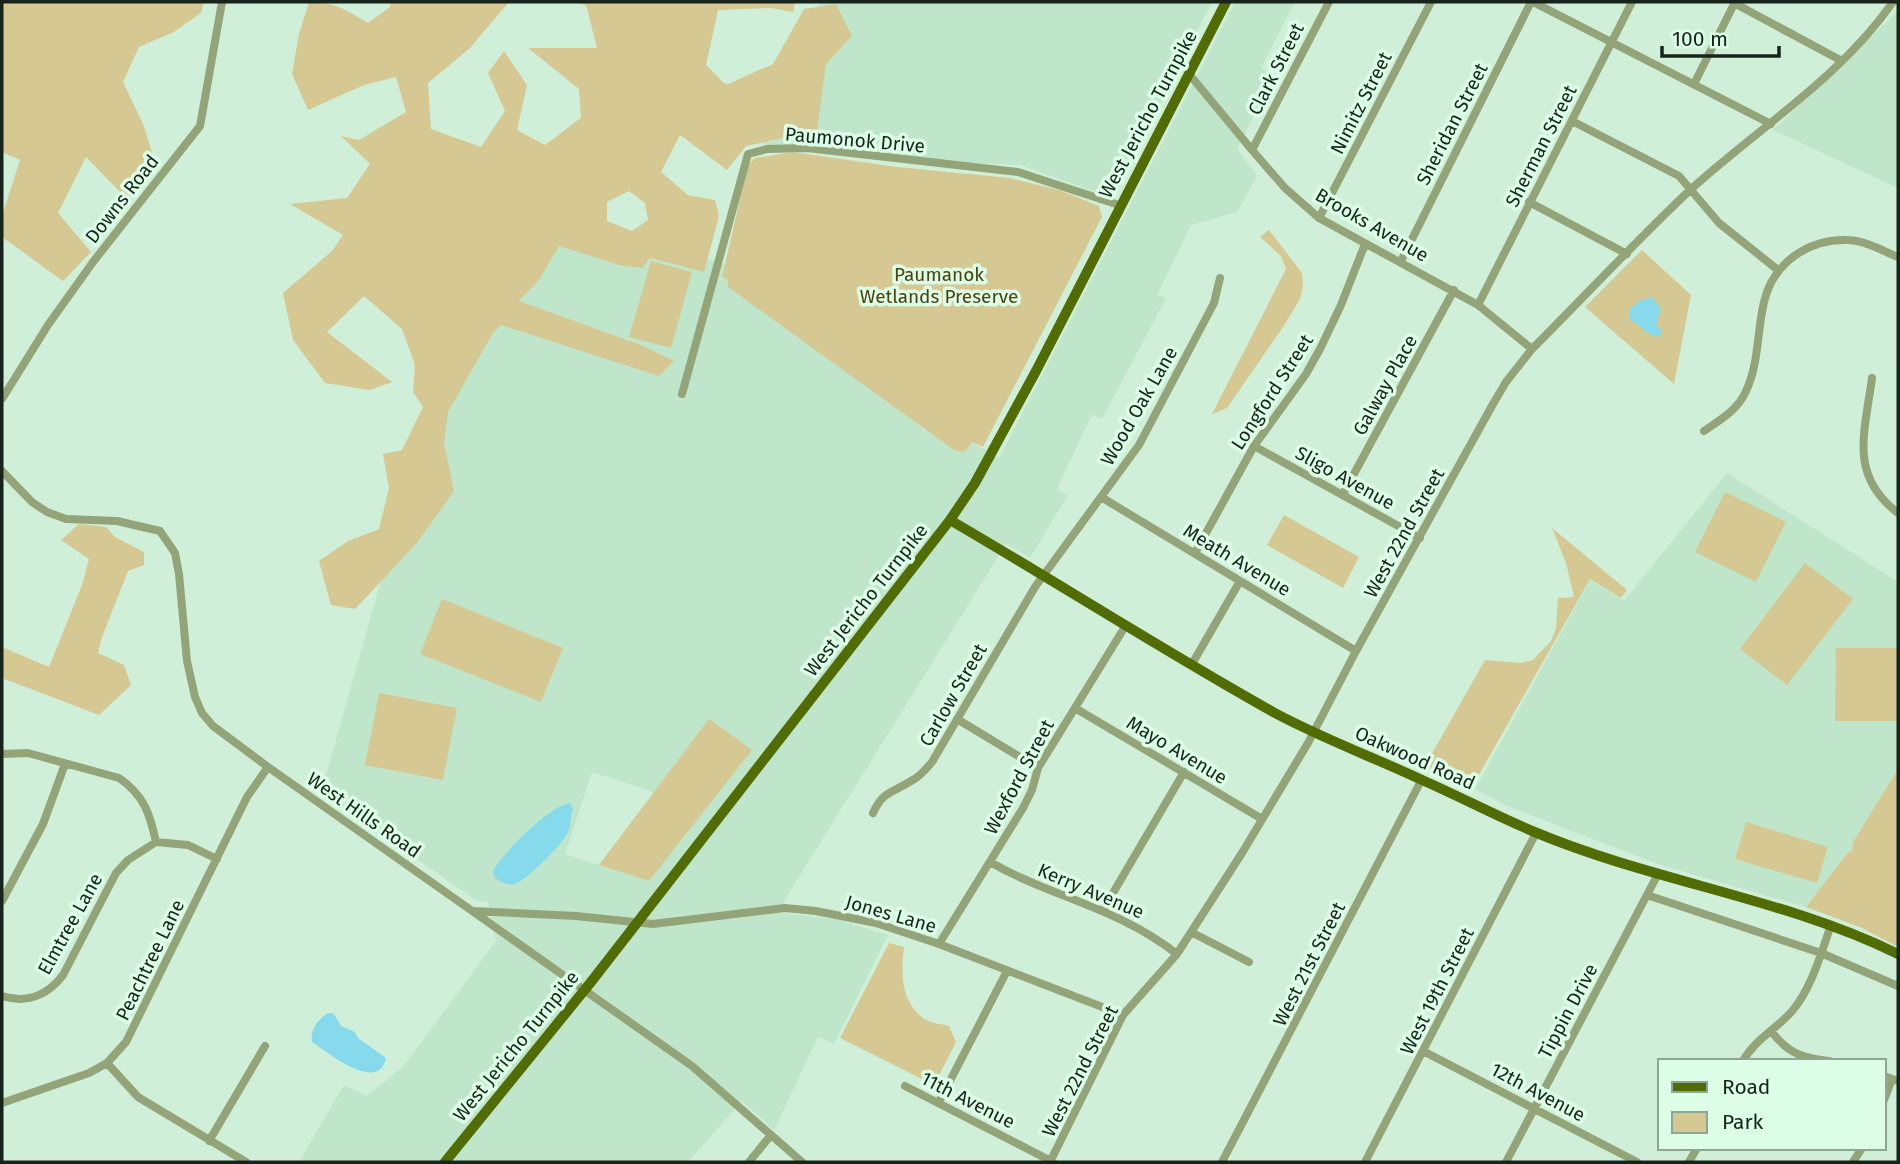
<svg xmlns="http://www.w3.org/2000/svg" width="1900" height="1164" font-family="'Fira Sans',sans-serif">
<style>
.built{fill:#bfe5ca;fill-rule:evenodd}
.green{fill:#d6c892;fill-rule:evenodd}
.water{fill:#87d9ec}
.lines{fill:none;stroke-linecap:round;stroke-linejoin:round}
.minor{stroke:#93a478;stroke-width:8}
.major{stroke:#506c03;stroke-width:10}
.labels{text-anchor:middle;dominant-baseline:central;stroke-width:7;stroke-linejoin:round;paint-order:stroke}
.street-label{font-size:19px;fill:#17231b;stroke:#dcfde6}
.park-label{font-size:19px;fill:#4c400e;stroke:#dcfde6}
</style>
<rect width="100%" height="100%" fill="#cfefd9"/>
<path class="built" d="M819,2H1212L1112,198L1020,165L895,159L767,146L697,110L702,82L794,88L814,71Z
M1235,2H1295L1261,68L1275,76L1237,148L1257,176L1237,212L1191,225L1157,295L1166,298L1102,419L1092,414L1057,489L1068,495L1030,558L1006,544L784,901L781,913L835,919L888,935L834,1044L818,1037L774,1130L742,1101L688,1162H299L344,1085L367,1096L403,1067L496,941L488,902L476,900L321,793L489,199L732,266L925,427L920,437L933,420L999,458ZM711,721L649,881L565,854L592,772L656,793Z
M1898,11V188L1773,130Z
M1727,473L1898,582V769L1853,842L1852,852L1849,851L1806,907L1661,865L1507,806L1475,789L1590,580L1624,601Z"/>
<path class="green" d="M2,2H204L201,13L172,33L139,47L123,82L143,124L155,162L128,200L86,157L58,213L91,252L63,281L2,237V216L20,160L2,152Z
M309,2C335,2 346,10 368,23L390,7V2H509L469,49L428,83L431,129L481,147L505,111L488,73L504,51L527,85L517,130L545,145L581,118L579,89L528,48H597L586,5L570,2H795L793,12L771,8L718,10L706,65L726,85L773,64L804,9L836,4L852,36L826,64L817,131L746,146L727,170L680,135L661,172L688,195L715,200L719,216L704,272L650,258L642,268L619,265L559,246L539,280L519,301L641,345L674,361L659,376L501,325L493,333L448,412L444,443L454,491L416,544L355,609L331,605L319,561L348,541L379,529L389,488L383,454L402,450L423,407L413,392L415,365L402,329L364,296L327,332L392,382L370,390L325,383L293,340L283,293L332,251L343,235L290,204L347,198L370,164L341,136L359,140L406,112L396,77L364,85L308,110L292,74L299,34ZM629,191L645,203L648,220L632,231L607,221V202Z
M793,152L897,167L1010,178L1059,190L1099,206L1102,217L983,447L972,442L965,452L954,450L728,287V280L722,277L748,165L755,158Z
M1269,230L1302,273L1303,286L1300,299L1283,327L1227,408L1212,414L1286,269L1281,256L1260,237Z
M1642,250L1691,295L1674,384L1585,307Z
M651,261L692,272L671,348L629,337Z
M1725,492L1786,522L1756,582L1695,552Z
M1284,515L1359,557L1343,588L1267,545Z
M79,524L106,527L115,537L144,552V565L128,571L102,637L98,653L124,665L131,685L99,715L2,678V647L49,667L82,585L89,559L61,540Z
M1552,528L1627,590L1621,598L1590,579L1472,787L1425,766L1485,660L1521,663L1533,660L1551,641L1556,628L1558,598L1574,597L1566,563Z
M1805,563L1853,599L1787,685L1740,649Z
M442,599L563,648L541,702L420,654Z
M1836,648H1898V721H1835Z
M379,693L457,708L443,780L365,765Z
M709,719L752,750L649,881L599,865Z
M1898,769V947L1862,928L1806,907L1849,851L1852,852L1853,842Z
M1746,822L1828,847L1817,883L1735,859Z
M889,943L904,947C901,973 900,1000 923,1018C929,1023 941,1024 949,1026L956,1042L934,1085L840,1038Z"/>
<path class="water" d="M1651,297L1661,308L1656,324L1662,331L1659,337C1647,336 1641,325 1630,320L1629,310L1639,301Z
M570,803L573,809C570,816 571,823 569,830C565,842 527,880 515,884C508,887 500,881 495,878L493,871C502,854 550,805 570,803Z
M328,1013L334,1014L341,1026L355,1032L358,1038L386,1058C378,1094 329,1053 312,1042C310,1030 317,1020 328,1013Z"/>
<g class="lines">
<path class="minor" d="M1533,2L1771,124
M1734,3L1842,61
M1189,74L1252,150L1285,188L1319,218L1478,305L1532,349
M1694,84L1735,2
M1572,121L1679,176L1719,223L1778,270
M1252,150L1329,2
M1529,202L1627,254
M1319,218L1431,2
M1401,261L1531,2
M1478,305L1632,2
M1872,378C1865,432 1848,475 1898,513
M682,394L748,154L767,149L807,148L1018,172L1119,205
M2,399L48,325L93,262L200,126L222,2
M1704,431C1720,420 1738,410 1746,391C1759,364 1757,331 1764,302C1773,263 1808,239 1847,240C1864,240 1883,251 1898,257
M1254,446L1420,538
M2,471L32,502L47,512L66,519L117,521L160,531L175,553L179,574L187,661L195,697L202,713L213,726L268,767L692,1066L802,1162
M1343,494L1454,290
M1101,497L1356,651
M1195,553L1254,446L1306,374L1320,349L1341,305L1365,244
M1192,664L1240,581
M1075,708L1262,819
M957,719L1038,768
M2,754L28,753L119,778C144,795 150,814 156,842
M873,813C883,791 892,793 911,781C920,777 926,769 932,762L1035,587L1139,445L1214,303L1220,278
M156,842L188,845L217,859
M990,862C1053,898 1117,907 1177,954
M1647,895L1821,953L1898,986
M2,901L43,824L65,764
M1103,910L1184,772
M473,911L576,916L653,924L785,908L816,911L876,923L939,944L1123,1015
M1191,932L1249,962
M939,944L1023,808L1032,790L1038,768L1126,625
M2,996C27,1004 48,995 63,975L116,873L128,860L156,842
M1771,1031C1788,1053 1801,1058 1829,1061
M1423,1051L1637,1162
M1743,1061C1755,1039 1777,1029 1793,1010C1812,987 1821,953 1831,925
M107,1063L138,1097L246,1162
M1884,1076L1898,1081
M905,1086L1053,1162
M1884,1100L1892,1079
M939,1102L1007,971
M2,1103L89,1073L107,1063L126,1042L247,797L268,767
M209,1141L265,1046
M749,1162L771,1135
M1050,1162L1123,1015L1177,954L1242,853L1308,743L1356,651L1493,404L1506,382L1532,349C1585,296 1636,241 1690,190C1758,128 1839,79 1893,2
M1222,1162L1422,779
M1365,1162L1536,833
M1506,1162L1658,874
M1689,1162L1697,1148
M1853,1162L1862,1148"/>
<path class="major" d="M950,520C1058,583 1164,651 1273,712C1321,738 1373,757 1422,780C1461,797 1498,817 1537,833C1655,882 1784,898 1898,954
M445,1162L591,982L950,520L975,483L1036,371L1226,2"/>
</g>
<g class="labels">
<g class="street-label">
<text transform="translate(1276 69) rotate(-63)">Clark Street</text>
<text transform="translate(1361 103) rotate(-63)">Nimitz Street</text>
<text transform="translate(1148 114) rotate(-62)">West Jericho Turnpike</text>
<text transform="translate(1452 124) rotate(-63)">Sheridan Street</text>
<text transform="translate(855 140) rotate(5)">Paumonok Drive</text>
<text transform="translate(1541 146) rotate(-63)">Sherman Street</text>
<text transform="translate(122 199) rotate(-52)">Downs Road</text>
<text transform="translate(1372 225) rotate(30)">Brooks Avenue</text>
<text transform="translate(1385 385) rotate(-61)">Galway Place</text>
<text transform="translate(1272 392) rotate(-57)">Longford Street</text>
<text transform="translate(1139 406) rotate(-60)">Wood Oak Lane</text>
<text transform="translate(1345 478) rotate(29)">Sligo Avenue</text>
<text transform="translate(1404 533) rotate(-61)">West 22nd Street</text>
<text transform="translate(1237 560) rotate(31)">Meath Avenue</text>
<text transform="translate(866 600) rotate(-52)">West Jericho Turnpike</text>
<text transform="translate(953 695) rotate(-60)">Carlow Street</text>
<text transform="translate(1177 750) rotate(31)">Mayo Avenue</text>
<text transform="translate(1415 758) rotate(24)">Oakwood Road</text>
<text transform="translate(1019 777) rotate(-62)">Wexford Street</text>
<text transform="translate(364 815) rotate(35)">West Hills Road</text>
<text transform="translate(1091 891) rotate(23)">Kerry Avenue</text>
<text transform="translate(891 914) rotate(16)">Jones Lane</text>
<text transform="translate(70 924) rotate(-61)">Elmtree Lane</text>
<text transform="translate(150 960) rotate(-64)">Peachtree Lane</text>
<text transform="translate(1309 964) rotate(-63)">West 21st Street</text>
<text transform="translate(1437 991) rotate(-63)">West 19th Street</text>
<text transform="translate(1568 1011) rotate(-62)">Tippin Drive</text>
<text transform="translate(516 1046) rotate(-51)">West Jericho Turnpike</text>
<text transform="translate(1080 1071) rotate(-63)">West 22nd Street</text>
<text transform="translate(1538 1092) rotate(28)">12th Avenue</text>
<text transform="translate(968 1100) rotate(27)">11th Avenue</text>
</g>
<g class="park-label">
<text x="939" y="274">Paumanok<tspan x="939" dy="22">Wetlands Preserve</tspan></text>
</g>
</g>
<rect width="1900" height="1164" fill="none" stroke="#17231b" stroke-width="7"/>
<rect x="1658" y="1059" width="228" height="91" fill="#dcfde6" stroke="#8da695" stroke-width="2"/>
<rect x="1672" y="1082" width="35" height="10" fill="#506c03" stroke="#8da695" stroke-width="2"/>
<text x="1722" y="1094" font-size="21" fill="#17231b">Road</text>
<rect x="1672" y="1112" width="35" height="21" fill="#d6c892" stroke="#8da695" stroke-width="2"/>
<text x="1722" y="1129" font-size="21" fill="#17231b">Park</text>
<path d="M1662 46v10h117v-10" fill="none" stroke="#17231b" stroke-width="3.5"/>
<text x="1672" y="46" font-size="21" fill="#17231b" stroke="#dcfde6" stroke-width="5" paint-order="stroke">100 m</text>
</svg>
